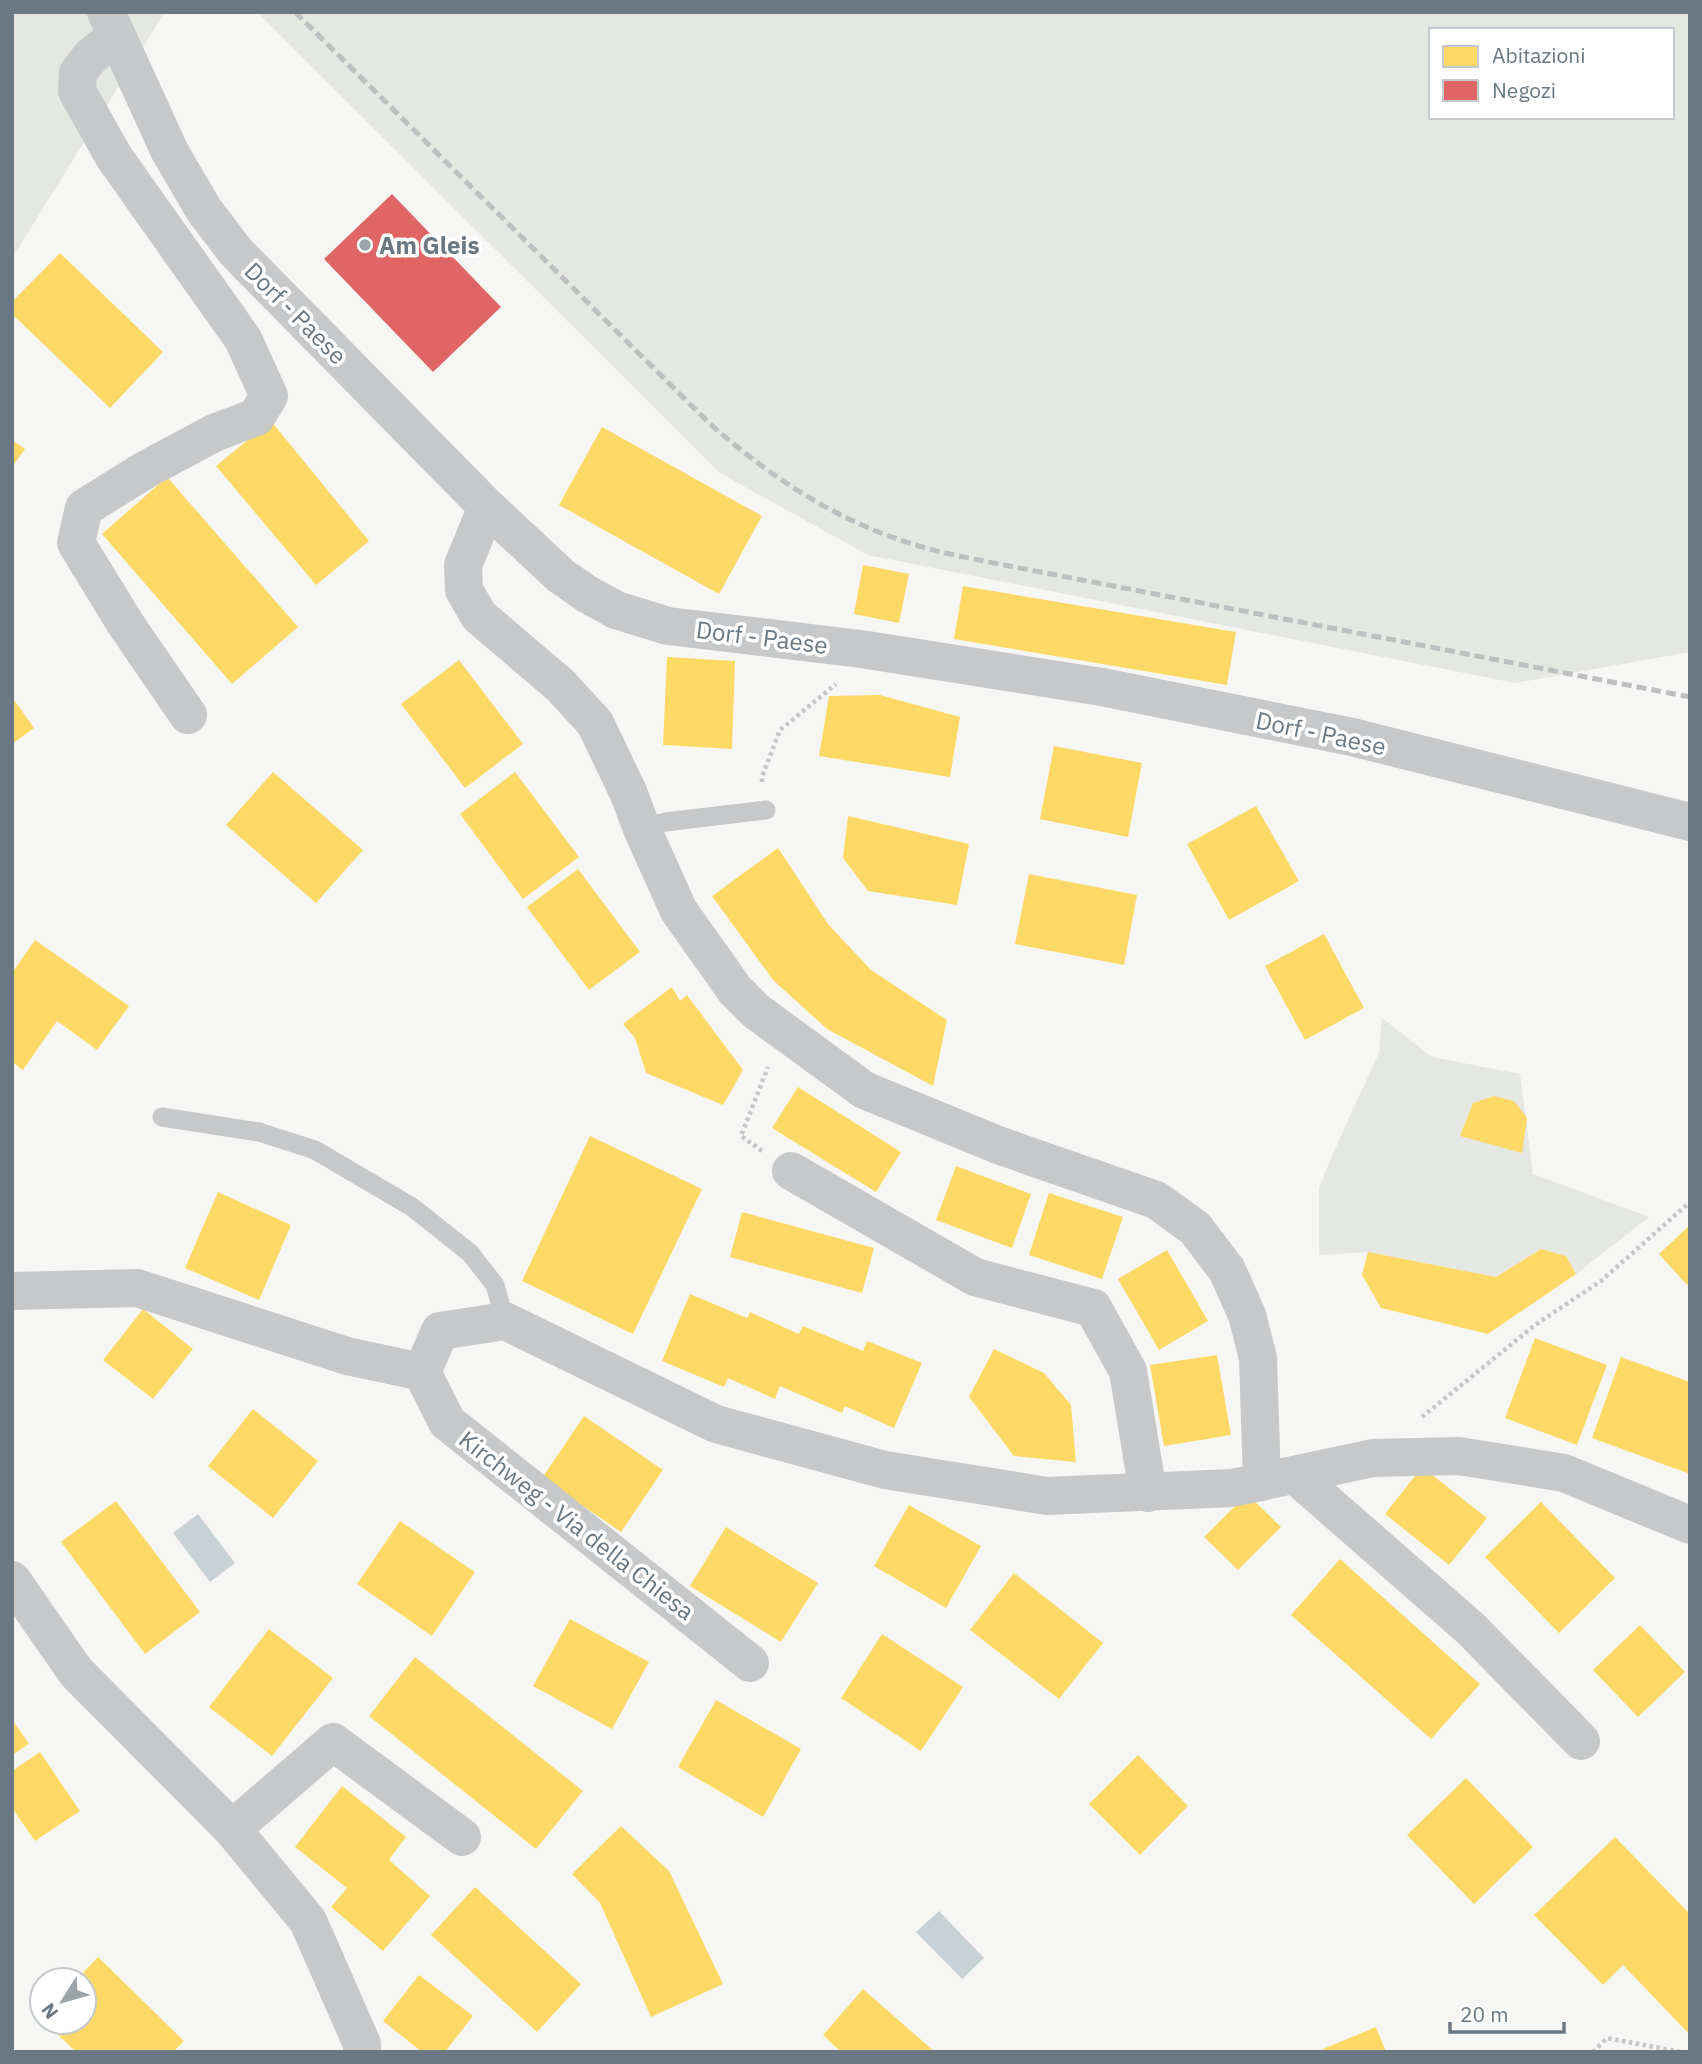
<svg xmlns="http://www.w3.org/2000/svg" width="1702" height="2064" font-family="'IBM Plex Sans',sans-serif">
<style>
.green{fill:#e5e7e3;fill-rule:evenodd}
.water{fill:#c8d1d3}
.homes{fill:#ffd966}
.shops{fill:#e06666}
.lines{fill:none;stroke-linecap:round;stroke-linejoin:round}
.path{stroke:#c5c6c7;stroke-width:4.5;stroke-dasharray:3.5 3.5;stroke-linecap:butt}
.service{stroke:#c7c8c9;stroke-width:19}
.minor{stroke:#c7c8c9;stroke-width:38}
.rail{stroke:#bdbfc0;stroke-width:5;stroke-dasharray:10 5;stroke-linecap:butt}
.poi-dot{fill:#9aa4aa;stroke:#fff;stroke-width:2.5}
.labels{text-anchor:middle;dominant-baseline:central;stroke-width:7;stroke-linejoin:round;paint-order:stroke}
.poi-label{font-size:24px;font-weight:bold;fill:#697882;stroke:#fff;text-anchor:start}
.street-label{font-size:24px;fill:#697882;stroke:#fff}
</style>
<rect width="100%" height="100%" fill="#f6f6f5"/>
<path class="green" d="M12,12H165L12,258Z
M257,12H1690V652L1515,683L868,555L720,473ZM1431,30H1672V117H1431Z
M1382,1018L1432,1057L1520,1074L1533,1174L1649,1217L1576,1274L1566,1256L1541,1249L1496,1277L1368,1252L1319,1255V1187L1343,1131L1379,1053Z"/>
<path class="water" d="M198,1514L235,1563L210,1582L173,1533Z
M939,1911L984,1958L962,1979L916,1932Z"/>
<path class="homes" d="M60,253L163,352L110,408L12,314V302Z
M271,421L369,541L316,585L216,466Z
M602,427L762,516L719,594L559,505Z
M12,440L25,449L12,467Z
M167,477L298,627L232,684L102,534Z
M863,565L909,574L899,623L854,614Z
M963,586L1236,632L1227,685L954,639Z
M667,657L735,661L732,749L663,745Z
M459,660L523,744L465,788L401,704Z
M880,695L960,717L950,777L819,756L829,696Z
M12,697L34,728L12,744Z
M1054,746L1142,763L1128,837L1040,819Z
M273,772L363,850L316,903L226,825Z
M515,772L579,857L523,899L460,814Z
M1256,806L1299,881L1229,920L1187,844Z
M848,816L969,844L957,905L868,891L843,858Z
M778,848L828,924L871,970L947,1020L933,1086L827,1029L773,980L712,896Z
M578,869L640,952L589,990L527,907Z
M1029,874L1137,895L1124,965L1015,944Z
M1324,934L1364,1008L1305,1040L1265,966Z
M35,940L129,1006L97,1050L57,1021L23,1070L12,1062V973Z
M672,987L680,1001L687,995L743,1070L723,1105L646,1073L635,1038L623,1024Z
M798,1087L901,1152L876,1192L772,1128Z
M1494,1096L1514,1101L1527,1118L1522,1153L1460,1136L1473,1103Z
M590,1136L702,1189L633,1334L522,1281Z
M956,1166L1031,1194L1012,1248L936,1220Z
M218,1192L291,1225L259,1300L185,1268Z
M1049,1193L1123,1217L1102,1279L1029,1255Z
M742,1212L874,1248L862,1293L730,1257Z
M1690,1225V1282L1687,1285L1659,1254Z
M1541,1249L1566,1256L1576,1274L1488,1334L1381,1308L1362,1275L1368,1252L1496,1277Z
M1167,1250L1208,1321L1159,1350L1118,1279Z
M690,1294L747,1318L750,1312L799,1334L803,1326L863,1351L867,1341L922,1363L894,1428L845,1406L842,1413L780,1386L775,1399L728,1378L724,1387L662,1361Z
M143,1309L193,1349L153,1399L103,1360Z
M1535,1338L1607,1365L1577,1445L1505,1418Z
M994,1349L1044,1373L1071,1405L1076,1462L1014,1456L969,1397Z
M1217,1355L1231,1435L1164,1446L1150,1365Z
M1621,1357L1690,1382V1474L1592,1438Z
M253,1409L318,1461L273,1518L208,1466Z
M584,1416L663,1470L621,1532L542,1478Z
M1422,1467L1487,1518L1449,1565L1385,1514Z
M1247,1494L1281,1527L1238,1570L1204,1537Z
M116,1501L200,1612L145,1654L61,1542Z
M1541,1502L1615,1578L1559,1633L1485,1557Z
M909,1505L981,1546L946,1608L874,1566Z
M400,1521L475,1572L432,1636L357,1584Z
M726,1527L818,1583L781,1642L690,1586Z
M1340,1559L1480,1684L1431,1739L1291,1615Z
M1014,1573L1103,1643L1059,1699L970,1630Z
M570,1619L649,1662L612,1729L533,1686Z
M1640,1625L1685,1672L1638,1717L1593,1670Z
M269,1629L333,1678L272,1756L209,1707Z
M882,1634L963,1687L921,1751L841,1698Z
M415,1657L583,1791L536,1849L369,1716Z
M716,1700L801,1749L763,1817L678,1767Z
M12,1719L29,1744L12,1755Z
M40,1752L80,1811L35,1841L12,1808V1771Z
M1138,1755L1188,1806L1140,1855L1089,1804Z
M1466,1778L1533,1847L1474,1904L1407,1835Z
M342,1786L406,1837L389,1860L430,1896L383,1951L331,1907L347,1888L295,1847Z
M621,1826L669,1871L723,1984L651,2017L600,1903L572,1874Z
M1615,1837L1690,1914V2035L1623,1965L1603,1985L1534,1915Z
M475,1887L581,1984L537,2032L431,1935Z
M98,1957L184,2041L173,2052H76L45,2022H84V1980H76Z
M419,1975L473,2016L445,2052H422L383,2021Z
M863,1989L935,2052H841L823,2035Z
M1376,2027L1386,2052H1324L1323,2049Z"/>
<path class="shops" d="M392,194L501,307L433,372L324,259Z"/>
<g class="lines">
<path class="path" d="M762,782V777L780,730L836,684
M762,1151L741,1136L768,1067
M1422,1417L1535,1325L1601,1281L1690,1202
M1593,2052L1607,2038L1681,2052"/>
<path class="service" d="M642,829L665,822L766,810
M162,1117L259,1132L315,1150L412,1207L470,1253L495,1285L505,1321"/>
<path class="minor" d="M106,12L170,152L204,210L236,252L487,507L561,576L587,594L616,610L668,626L861,649L1102,687L1352,737L1690,822
M117,36L91,56L78,73L77,91L114,157L243,339L269,396L256,417L214,433L145,470L84,508L76,543L125,623L188,715
M487,507L463,565L464,590L479,616L560,685L595,723L629,794L642,829L679,911L735,990L756,1011L864,1090L998,1145L1156,1200L1195,1228L1227,1270L1247,1315L1258,1358L1262,1482
M791,1171L975,1277L1093,1308L1128,1371L1148,1493
M12,1291L137,1288L347,1356L422,1372L440,1331L505,1321L716,1424L885,1470L1047,1496L1232,1488L1373,1458L1459,1456L1564,1473L1690,1525
M422,1372L447,1422L750,1663
M1295,1475L1470,1628L1581,1741
M12,1580L76,1672L232,1829L308,1921L362,2044V2052
M232,1829L333,1742L462,1837"/>
<path class="rail" d="M295,12L709,423C770,477 838,522 916,545C935,551 954,555 973,559L1690,697"/>
</g>
<circle class="poi-dot" cx="365" cy="245" r="7"/>
<g class="labels">
<g class="poi-label">
<text x="379" y="245">Am Gleis</text>
</g>
<g class="street-label">
<text transform="translate(296 313) rotate(45)">Dorf - Paese</text>
<text transform="translate(762 637) rotate(7)">Dorf - Paese</text>
<text transform="translate(1321 733) rotate(12)">Dorf - Paese</text>
<text transform="translate(577 1525) rotate(38)">Kirchweg - Via della Chiesa</text>
</g>
</g>
<rect width="1702" height="2064" fill="none" stroke="#697882" stroke-width="28"/>
<rect x="1429" y="28" width="245" height="91" fill="#ffffff" stroke="#c3c9cd" stroke-width="2"/>
<rect x="1443" y="46" width="35" height="21" fill="#ffd966" stroke="#c3c9cd" stroke-width="2"/>
<text x="1492" y="63" font-size="21" fill="#697882">Abitazioni</text>
<rect x="1443" y="80" width="35" height="21" fill="#e06666" stroke="#c3c9cd" stroke-width="2"/>
<text x="1492" y="98" font-size="21" fill="#697882">Negozi</text>
<g transform="translate(63 2001) rotate(233)"><circle r="33" fill="#ffffff" stroke="#c3c9cd" stroke-width="2"/>
<path d="M0-5L12 26L0 18L-12 26Z" fill="#9aa4aa"/>
<text y="-10" font-size="19" font-weight="bold" text-anchor="middle" fill="#697882">N</text>
</g>
<path d="M1450 2022v10h114v-10" fill="none" stroke="#697882" stroke-width="3.5"/>
<text x="1460" y="2022" font-size="21" fill="#697882" stroke="#ffffff" stroke-width="5" paint-order="stroke">20 m</text>
</svg>
